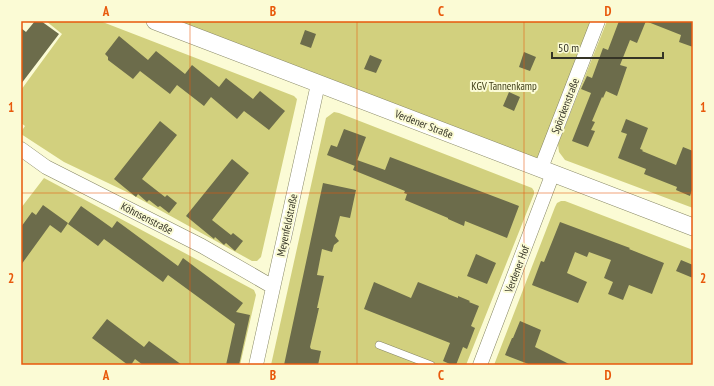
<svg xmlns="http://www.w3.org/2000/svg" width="714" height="386" font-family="'PT Sans Narrow',sans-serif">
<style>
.green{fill:#d2d07e}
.building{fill:#6c6c4b}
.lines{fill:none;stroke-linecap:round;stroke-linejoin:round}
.service-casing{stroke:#878765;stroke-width:8}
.minor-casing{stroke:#878765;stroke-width:15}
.tertiary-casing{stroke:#878765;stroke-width:18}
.service{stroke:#fff;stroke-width:7}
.minor{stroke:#fff;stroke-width:14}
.tertiary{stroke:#fff;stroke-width:17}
.grid{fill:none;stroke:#e8590c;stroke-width:1;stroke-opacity:0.55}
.labels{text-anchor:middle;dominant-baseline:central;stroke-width:4;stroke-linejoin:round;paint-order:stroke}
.park-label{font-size:11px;fill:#3f3e17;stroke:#fbfbd5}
.street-label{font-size:11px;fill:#353426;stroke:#fbfbd5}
.neatline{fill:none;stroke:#e8590c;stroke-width:1.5}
.grid-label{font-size:13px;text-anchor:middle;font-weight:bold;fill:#e8590c}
</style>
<rect width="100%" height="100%" fill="#fbfbd5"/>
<path class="green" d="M46,21H100L294,96L297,99L296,104L261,257L257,261H252L129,193L64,162L21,134V132L25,126L21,123V90L62,34Z
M155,21H598L541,168Z
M607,21H693V208L565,160L559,152L558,144Z
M334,112L339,113L532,188L534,191V194L466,365H271L326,118Z
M44,178L254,290L256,295L240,365H21V208Z
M561,201H565L693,250V365H494L555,207L557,203Z"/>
<path class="building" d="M35,21H41L59,34L21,84V28L26,32Z
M619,21H646L637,43L630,40L620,65L627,67L617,96L606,91L603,98L602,97L592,121L595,122L591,130L595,131L588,147L572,141L591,93L581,89L587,76L592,78L603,48L608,50Z
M648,21H693V47L679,42L681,35L648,22Z
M305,30L316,34L311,48L300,44Z
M119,36L148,60L156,51L185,74L192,65L219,87L226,78L253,99L260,91L285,111L269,130L244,111L237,119L211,97L204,106L177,85L170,94L140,71L133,79L108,60V57L105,54Z
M524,52L536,57L530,71L519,67Z
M370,55L382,60L376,73L364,69Z
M509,92L520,97L514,111L503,106Z
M626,119L648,128L640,149L643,150L642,151L676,165L683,147L693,151V187L690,196L676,190L677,187L644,174L646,169L618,158L627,134L621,132Z
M160,121L177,135L142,179L165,197L167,195L177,203L169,213L160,206L158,207L149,200L147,202L138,194L136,197L114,179Z
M344,129L366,137L355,166L327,155L331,145L337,147Z
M390,157L519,206L507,238L465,221L464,226L448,219V218L405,200L407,194L404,193L405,191L353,170L357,160L385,170Z
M232,159L249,173L212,220L231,235L233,233L243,241L235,251L226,243L224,245L215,237L214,239L186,216Z
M323,183L356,190L350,218L340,216L335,236L339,241L334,245L332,252L322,249L317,275L324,276L317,308H319L310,347L311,349L321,351L318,365H284Z
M43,205L68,223L61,233L50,225L21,265V227L32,212L36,215Z
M81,206L112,228L117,221L178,266L183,258L243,303L236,312L250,315L239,365H226L235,324L168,275L163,282L104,239L98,246L68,224Z
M560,222L630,248L629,249L664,263L652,294L629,285L623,300L608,294L613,282L604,278L611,260L589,252L587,257L575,252L567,273L587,282L578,303L532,285L541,261L544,262Z
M476,254L496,263L487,284L467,276Z
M681,260L693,265V278L676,271Z
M374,282L411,298L418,282L458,298V296L470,301L469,302L479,306L471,326L475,328L467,349L463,347L456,365H452L443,361L450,343L364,309Z
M107,319L144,347L149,341L182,365H143L135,359L131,365H128L92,338Z
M520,321L541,330L535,347L571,365H531L505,355L512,338H513Z"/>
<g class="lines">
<defs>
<path id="service" d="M379,345L431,365"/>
<path id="minor" d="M21,149L46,167L202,246L273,287
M541,168L598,21
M256,365L318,84
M480,365L553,173"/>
<path id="tertiary" d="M155,21C334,91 514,158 693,227"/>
</defs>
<use href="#service" class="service-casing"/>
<use href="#minor" class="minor-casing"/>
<use href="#tertiary" class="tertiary-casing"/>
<use href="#service" class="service"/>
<use href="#minor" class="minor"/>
<use href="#tertiary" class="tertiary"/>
</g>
<path class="grid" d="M190,21V365M357,21V365M524,21V365M21,193H693"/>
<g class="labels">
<g class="park-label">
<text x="504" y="86">KGV Tannenkamp</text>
</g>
<g class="street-label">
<text transform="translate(565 106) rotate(-69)">Spörckenstraße</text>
<text transform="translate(424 124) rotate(21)">Verdener Straße</text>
<text transform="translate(147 218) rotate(27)">Köhnsenstraße</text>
<text transform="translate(287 225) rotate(-78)">Meyenfeldstraße</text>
<text transform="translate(517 269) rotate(-69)">Verdener Hof</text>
</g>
</g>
<rect width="714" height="386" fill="none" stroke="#fbfbd5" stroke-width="44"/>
<path d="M552 52v6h111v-6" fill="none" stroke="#353426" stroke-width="2"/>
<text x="558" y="52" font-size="12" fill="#353426" stroke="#fbfbd5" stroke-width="3" paint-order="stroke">50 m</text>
<rect x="22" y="22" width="670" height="342" class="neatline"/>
<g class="grid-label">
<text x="106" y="16">A</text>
<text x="273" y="16">B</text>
<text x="441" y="16">C</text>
<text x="608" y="16">D</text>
<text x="11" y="112">1</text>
<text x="703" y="112">1</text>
<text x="11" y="283">2</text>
<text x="703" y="283">2</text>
<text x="106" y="380">A</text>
<text x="273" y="380">B</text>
<text x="441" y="380">C</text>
<text x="608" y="380">D</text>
</g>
</svg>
